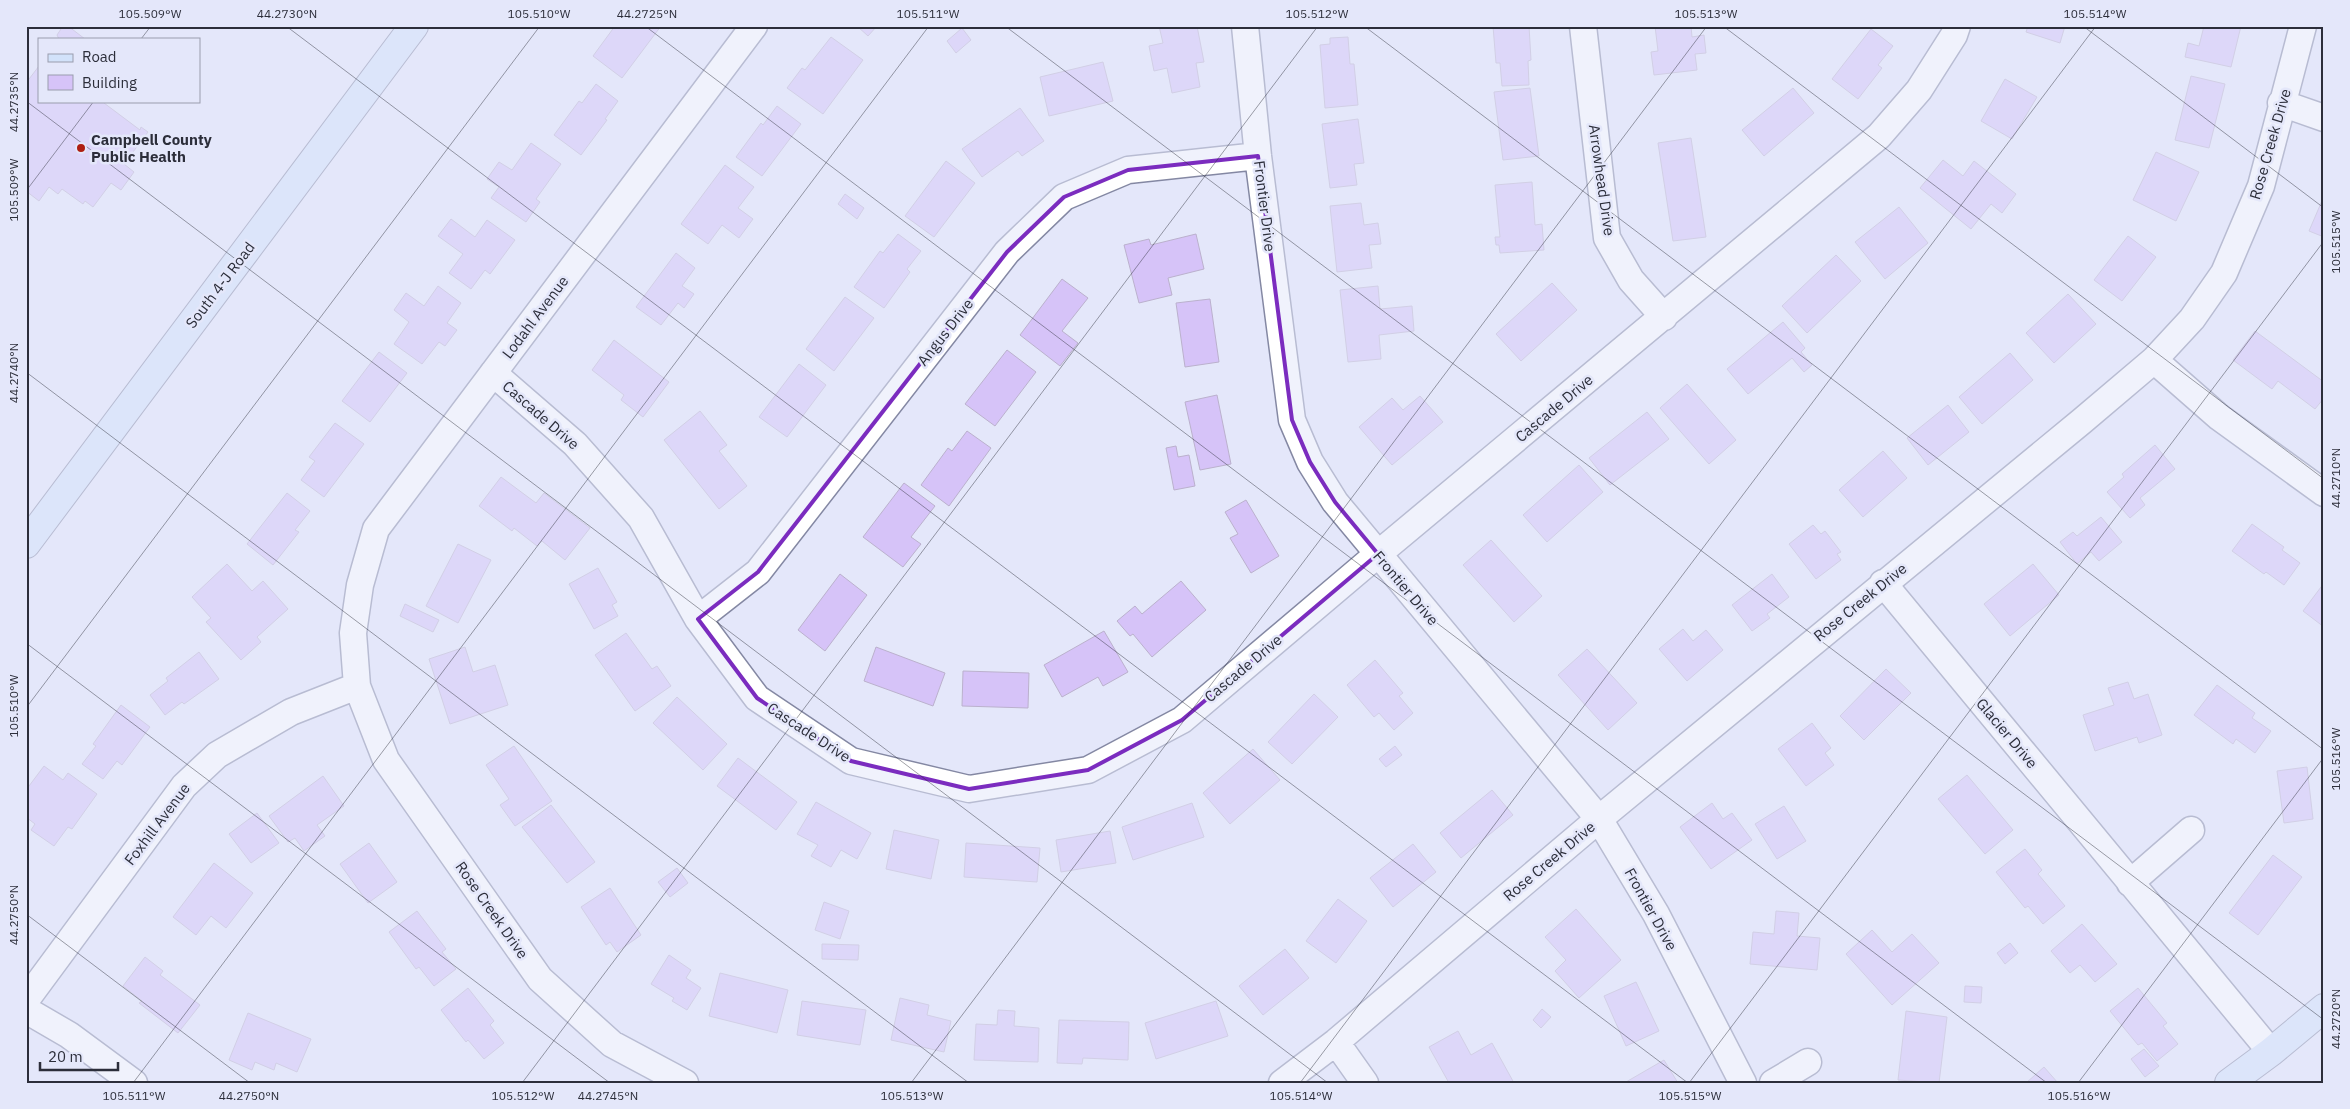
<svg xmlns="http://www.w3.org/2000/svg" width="2350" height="1109" font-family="'IBM Plex Sans',sans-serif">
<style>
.building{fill:#d6c3f8;stroke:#bbb1cd}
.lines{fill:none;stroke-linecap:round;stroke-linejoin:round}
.street-casing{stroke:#8488a3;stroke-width:29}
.secondary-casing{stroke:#8488a3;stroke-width:30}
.street{stroke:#fff;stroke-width:26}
.secondary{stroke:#d2e2fa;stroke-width:28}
.marked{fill:none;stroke:#7b2cbf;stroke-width:4;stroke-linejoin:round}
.ticks{fill:none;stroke:#2c2e3a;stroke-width:1;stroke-opacity:0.45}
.poi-dot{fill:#ae1e12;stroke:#e4e7fa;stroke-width:2}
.labels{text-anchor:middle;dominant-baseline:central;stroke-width:5;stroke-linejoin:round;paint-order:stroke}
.poi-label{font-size:15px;font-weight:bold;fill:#2c2e3a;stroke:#e4e7fa;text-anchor:start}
.street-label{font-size:15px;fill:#2c2e3a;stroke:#e4e7fa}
.neatline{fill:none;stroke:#2c2e3a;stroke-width:2}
.ticks-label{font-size:12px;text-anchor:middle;fill:#2c2e3a}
</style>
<rect width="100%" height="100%" fill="#e4e7fa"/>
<path class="building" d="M63,26H68L85,39H59L57,35Z
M615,26H661L622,78L593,56Z
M857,26H877L868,36Z
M1159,26H1197L1204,62L1196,63L1200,87L1172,93L1167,68L1154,71L1149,46L1163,43Z
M1493,26H1529L1531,60L1528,61L1529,85L1502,86L1500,63H1496Z
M1655,26H1691L1692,37L1704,35L1706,53L1695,54L1697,70L1654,75L1651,52L1658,51Z
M2028,26H2065L2060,43L2026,32Z
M2204,26H2241L2231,67L2185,57L2188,43L2199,46Z
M962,28L971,40L956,53L947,41Z
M1871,29L1893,46L1878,65L1882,68L1858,99L1832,79Z
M831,37L863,60L823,114L787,88L802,68L805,70Z
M1348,37L1350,64H1354L1358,105L1325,108L1320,45L1330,44V38Z
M1103,62L1113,101L1049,116L1040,77Z
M39,66V101H105L104,103L140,130L141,127L148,132L124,164L134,172L121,190L111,183L93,207L85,201L83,204L62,189L58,194L49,187L39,201L26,191V83Z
M2191,76L2225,84L2209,148L2175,140Z
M2005,79L2037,97L2012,139L1981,121Z
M596,84L618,101L605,119L607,120L581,155L554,135L579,101L582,103Z
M1530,88L1539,156L1503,160L1494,92Z
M1793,88L1814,113L1764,156L1742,130Z
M777,106L801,124L762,176L736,157L761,123L763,125Z
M1020,108L1044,141L1022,156L1018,151L982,177L962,149Z
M1358,119L1364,163L1354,164L1357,185L1330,188L1322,124Z
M1691,138L1706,237L1673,241L1658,143Z
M531,143L561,164L536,199L540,202L526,222L491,198L499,187L487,179L499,162L512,170Z
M2156,152L2199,172L2176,221L2133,200Z
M1943,160L1963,176L1974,161L2016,194L2002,213L1991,204L1971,229L1920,188Z
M946,161L975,183L934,237L905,216Z
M725,165L754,187L738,208L753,219L739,238L722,225L708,244L681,224Z
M1532,182L1535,225L1542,224L1544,250L1500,253L1499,245H1496L1495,237H1500L1495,185Z
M845,194L864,208L857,219L838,204Z
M2324,196V237L2309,231Z
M1361,203L1364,225L1378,223L1381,244L1369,245L1372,268L1337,272L1330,206Z
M1899,207L1928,243L1885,279L1855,242Z
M451,219L475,237L487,220L515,240L490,274L485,270L471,289L449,273L463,254L438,236Z
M898,234L921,251L907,269L910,272L884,308L854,287L880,251L883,253Z
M1196,234L1204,269L1168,278L1172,295L1139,303L1124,245L1149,239L1151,245Z
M2128,236L2156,257L2122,301L2094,280Z
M676,253L695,268L682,286L694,294L684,308L678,303L661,325L636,307Z
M1836,255L1861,281L1807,333L1782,306Z
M1062,279L1088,298L1062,331L1078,343L1060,366L1020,335Z
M1552,283L1577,310L1521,361L1496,334Z
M438,286L461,303L447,323L457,330L445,346L439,342L422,364L394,344L409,322L394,310L406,293L424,306Z
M1378,286L1380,309L1412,306L1414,331L1379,335L1381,359L1348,362L1340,290Z
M2068,294L2096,324L2054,363L2026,333Z
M845,297L874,318L834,371L806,349Z
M1210,299L1219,362L1185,367L1176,303Z
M1783,322L1805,348L1801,352L1812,365L1804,372L1792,358L1748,394L1727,369Z
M2255,331L2324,382V398L2315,409L2278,381L2272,389L2233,360Z
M614,340L669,382L643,417L621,400L624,395L592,370Z
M1007,350L1036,372L995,426L965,404Z
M379,352L407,373L370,422L342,401Z
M2010,353L2033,380L1982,424L1959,397Z
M799,364L826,385L787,437L759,417Z
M1687,384L1736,440L1709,464L1660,408Z
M1217,395L1231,464L1200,470L1185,402Z
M1420,396L1443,422L1392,465L1359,427L1392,398L1403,410Z
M1948,405L1969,432L1928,465L1907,438Z
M700,411L727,445L719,451L747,486L719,509L664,440Z
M1647,412L1669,439L1610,485L1589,458Z
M335,423L364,444L324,497L301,480L315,461L309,457Z
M967,431L991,448L949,506L921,485L948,448L952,451Z
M2155,445L2175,469L2140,498L2145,505L2130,518L2107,492L2124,477L2122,474Z
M1176,446L1178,457L1189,455L1195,486L1174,490L1166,448Z
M1883,451L1907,478L1863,517L1839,490Z
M1579,465L1603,492L1547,542L1523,515Z
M501,477L536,503L544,493L590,528L565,560L542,541L537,546L514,528L512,531L479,506Z
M904,483L935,506L911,537L921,544L903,567L863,537Z
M287,493L310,511L295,530L299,532L273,565L247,544Z
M1246,500L1279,556L1251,573L1230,538L1238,534L1225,512Z
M2101,517L2122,542L2099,561L2091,552L2077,564L2060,542L2073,532L2077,536Z
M2252,524L2284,547L2282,550L2300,563L2284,585L2266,572L2264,574L2232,551Z
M1813,525L1821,534L1825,531L1841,552L1837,554L1841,560L1816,579L1789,544Z
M1491,540L1542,596L1514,622L1463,565Z
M458,544L491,560L458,623L426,606Z
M227,564L252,591L263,581L288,609L257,637L261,642L241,660L206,622L211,618L192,597Z
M2033,564L2059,595L2010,636L1984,604Z
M598,568L617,602L612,605L618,616L594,629L569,584Z
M840,574L867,595L825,651L798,630Z
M1772,574L1789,597L1767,614L1770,618L1752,631L1732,605Z
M1181,581L1206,610L1152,657L1133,634L1130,636L1117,621L1135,606L1142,614Z
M2324,583V627L2303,611Z
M405,604L439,620L433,632L400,616Z
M1683,629L1693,641L1706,630L1723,650L1687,681L1659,649Z
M1104,631L1128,672L1103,686L1098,677L1062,697L1044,665Z
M626,633L652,669L657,666L671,686L635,711L595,655Z
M465,647L473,672L495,665L508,705L450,724L429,659Z
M876,647L945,673L933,706L864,681Z
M1587,649L1637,703L1608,730L1558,675Z
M199,652L219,679L184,704L182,702L165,715L150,695L168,681L166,678Z
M1375,660L1403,693L1399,696L1413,713L1394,730L1379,713L1374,717L1347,685Z
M1886,669L1911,693L1864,740L1840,716Z
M963,671L1029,673L1028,708L962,706Z
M2128,682L2134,699L2148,694L2162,735L2139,743L2137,737L2095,751L2083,715L2114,705L2108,688Z
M2217,685L2255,713L2252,718L2271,731L2255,753L2236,739L2233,744L2194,715Z
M1314,694L1338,717L1292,764L1268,742Z
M677,697L727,744L703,770L653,723Z
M121,705L150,727L122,765L117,761L103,779L82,764L96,746L93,744Z
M1812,723L1831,748L1825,753L1834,765L1806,786L1778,749Z
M514,746L552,801L515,826L500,805L509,799L486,765Z
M1395,746L1402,755L1386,767L1379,759Z
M1253,749L1280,780L1230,824L1203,793Z
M738,758L797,802L776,830L717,786Z
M44,766L63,780L68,773L97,794L72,829L68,827L54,846L31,830L35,824L26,817V790Z
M2307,767L2313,819L2284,823L2277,771Z
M1967,775L2013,830L1985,854L1938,799Z
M323,776L344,806L317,825L325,836L304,851L295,838L288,842L269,816Z
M1492,790L1513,815L1461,858L1440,833Z
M816,802L871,833L857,859L841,850L831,867L811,856L818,845L797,834Z
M1192,803L1204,837L1133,860L1122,827Z
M1712,803L1723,819L1732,813L1752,840L1711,869L1680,827Z
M551,805L595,862L567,883L522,827Z
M1784,806L1806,841L1777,859L1755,824Z
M257,813L279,843L251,863L229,834Z
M894,830L939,840L931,879L886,869Z
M1110,831L1116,863L1061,872L1056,840Z
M369,843L397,882L368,903L340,864Z
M966,843L1040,848L1037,882L964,877Z
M1413,844L1436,872L1393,907L1370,878Z
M2025,849L2042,870L2038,874L2065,906L2043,924L2028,906L2025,908L1996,872Z
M2273,855L2302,877L2258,935L2229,913Z
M214,863L253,893L226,928L211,916L196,935L173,917Z
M677,868L688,883L670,897L658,882Z
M610,888L641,935L617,952L610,942L606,945L581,907Z
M1338,899L1367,921L1336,963L1306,941Z
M824,902L849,911L840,939L815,930Z
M1576,909L1621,960L1579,998L1555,971L1566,960L1545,937Z
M417,911L446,949L442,952L456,969L434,986L419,967L416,969L389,932Z
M1776,911L1799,913L1797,936L1820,938L1817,970L1750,964L1753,932L1774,934Z
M2082,924L2117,964L2095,982L2080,965L2070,973L2051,951Z
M1872,930L1892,952L1912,934L1939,963L1892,1005L1846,954Z
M2010,943L2018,953L2005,964L1997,953Z
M822,944L859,945L858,960L822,959Z
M1285,949L1309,978L1263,1015L1239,986Z
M669,955L691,970L686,978L701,988L687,1010L672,1001L674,998L651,984Z
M145,957L163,971L160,975L200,1005L178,1033L139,1003L142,1001L123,986Z
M720,973L788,990L777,1033L709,1016Z
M1636,982L1659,1031L1626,1046L1604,996Z
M1965,986L1982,987L1981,1003L1964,1002Z
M468,988L494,1021L490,1025L504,1043L484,1059L468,1040L466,1042L441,1010Z
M2138,988L2167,1023L2163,1026L2178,1044L2157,1061L2142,1043L2138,1045L2110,1011Z
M900,998L929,1005L927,1015L951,1021L944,1052L891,1040Z
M802,1001L866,1010L860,1045L797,1035Z
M1216,1001L1228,1036L1156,1059L1145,1023Z
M1542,1009L1551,1017L1541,1028L1533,1020Z
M998,1010L1015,1011L1014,1026L1039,1028L1038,1062L974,1060L976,1024L997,1025Z
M1906,1011L1947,1017L1939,1083L1898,1080Z
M248,1013L311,1039L297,1072L276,1063L274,1070L255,1062L252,1070L229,1060Z
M1059,1020L1129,1022L1128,1060L1083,1058L1082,1064L1057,1063Z
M1458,1031L1471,1055L1492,1043L1514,1083H1449L1429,1047Z
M2144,1049L2159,1066L2145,1077L2131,1059Z
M1664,1060L1678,1083H1626V1082Z
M2044,1067L2058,1083H2026Z"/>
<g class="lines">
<defs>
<path id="street" d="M1245,26L1258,156L1292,420L1310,462L1335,502L1599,819L1656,914L1743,1083
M1583,26L1607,238L1631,280L1664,317
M2281,103L2324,118
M2154,360L2219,417L2324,493
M493,373L575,444L641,518L698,619L757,698L851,761L969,789L1088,770L1182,720L1378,554L1879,136L1919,90L1954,35L1957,26
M1883,583L2271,1052
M698,619L758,572L1007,252L1064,197L1128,170L1258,156
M2130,883L2191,830
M26,1000L184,786L217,755L291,712L357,686
M26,1010L69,1035L134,1083
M1336,1042L1365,1083
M685,1083L612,1044L540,979L386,760L357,686L353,633L360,585L376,529L754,26
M1282,1083L1336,1042L1599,819L2082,421L2154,360L2192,319L2224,273L2261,186L2303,26
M1773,1083L1808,1062"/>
<path id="secondary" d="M26,544L414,26
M2229,1083L2271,1052L2324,1008"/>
</defs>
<use href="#street" class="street-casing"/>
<use href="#secondary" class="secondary-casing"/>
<use href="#street" class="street"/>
<use href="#secondary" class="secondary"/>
</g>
<path d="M0 0H2350V1109H0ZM1258,156L1292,420L1310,462L1335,502L1378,554L1182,720L1088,770L969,789L851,761L757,698L698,619L758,572L1007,252L1064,197L1128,170Z" fill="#e4e7fa" fill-opacity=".55" fill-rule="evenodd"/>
<path class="marked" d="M1258,156L1292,420L1310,462L1335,502L1378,554L1182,720L1088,770L969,789L851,761L757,698L698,619L758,572L1007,252L1064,197L1128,170Z"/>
<path class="ticks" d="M286,26L1688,1083M645,26L2047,1083M1005,26L2324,1020M1364,26L2324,750M1723,26L2324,479M2083,26L2324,208M141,39L151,26M26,101L1328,1083M26,191L94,101M26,372L969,1083M26,643L610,1083M26,708L540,26M26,914L250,1083M133,1083L929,26M522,1083L1318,26M911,1083L1707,26M1300,1083L2096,26M1689,1083L2324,241M2078,1083L2324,757"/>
<circle class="poi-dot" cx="81" cy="148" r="5"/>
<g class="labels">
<g class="poi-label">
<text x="91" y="139">Campbell County<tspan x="91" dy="17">Public Health</tspan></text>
</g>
<g class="street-label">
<text transform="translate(2270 144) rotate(-74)">Rose Creek Drive</text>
<text transform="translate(1602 180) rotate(82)">Arrowhead Drive</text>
<text transform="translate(1265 206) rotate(83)">Frontier Drive</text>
<text transform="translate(220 285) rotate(-53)">South 4-J Road</text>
<text transform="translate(535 317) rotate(-53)">Lodahl Avenue</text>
<text transform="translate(945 332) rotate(-52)">Angus Drive</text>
<text transform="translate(1554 408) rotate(-40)">Cascade Drive</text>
<text transform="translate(541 415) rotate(41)">Cascade Drive</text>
<text transform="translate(1406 588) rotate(50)">Frontier Drive</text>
<text transform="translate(1860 602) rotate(-39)">Rose Creek Drive</text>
<text transform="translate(1243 668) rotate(-40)">Cascade Drive</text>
<text transform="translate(809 732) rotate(33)">Cascade Drive</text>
<text transform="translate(2007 733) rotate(50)">Glacier Drive</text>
<text transform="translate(157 824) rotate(-53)">Foxhill Avenue</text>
<text transform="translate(1549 861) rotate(-40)">Rose Creek Drive</text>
<text transform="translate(1651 909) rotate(61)">Frontier Drive</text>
<text transform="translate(492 910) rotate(55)">Rose Creek Drive</text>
</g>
</g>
<rect width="2350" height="1109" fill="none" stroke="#e4e7fa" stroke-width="55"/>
<rect x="38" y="38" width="162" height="65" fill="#e4e7fa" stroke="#9a9dad"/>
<rect x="48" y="54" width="25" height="8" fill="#d2e2fa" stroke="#9a9dad"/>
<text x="82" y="62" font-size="15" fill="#2c2e3a">Road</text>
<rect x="48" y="75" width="25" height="15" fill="#d6c3f8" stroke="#9a9dad"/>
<text x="82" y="88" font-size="15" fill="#2c2e3a">Building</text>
<path d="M40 1062v8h78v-8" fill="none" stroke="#2c2e3a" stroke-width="2.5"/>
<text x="48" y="1062" font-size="15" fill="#2c2e3a" stroke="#e4e7fa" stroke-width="4" paint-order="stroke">20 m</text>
<rect x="28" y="28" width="2294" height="1054" class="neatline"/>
<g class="ticks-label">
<text x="150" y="18">105.509°W</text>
<text x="287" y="18">44.2730°N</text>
<text x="539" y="18">105.510°W</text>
<text x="647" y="18">44.2725°N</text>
<text x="928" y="18">105.511°W</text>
<text x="1317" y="18">105.512°W</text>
<text x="1706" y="18">105.513°W</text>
<text x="2095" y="18">105.514°W</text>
<text transform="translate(14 102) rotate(-90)" y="4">44.2735°N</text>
<text transform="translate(14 190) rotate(-90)" y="4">105.509°W</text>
<text transform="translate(2336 242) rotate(-90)" y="4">105.515°W</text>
<text transform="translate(14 373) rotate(-90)" y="4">44.2740°N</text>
<text transform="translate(2336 478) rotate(-90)" y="4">44.2710°N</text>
<text transform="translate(14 706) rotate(-90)" y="4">105.510°W</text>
<text transform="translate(2336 759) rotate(-90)" y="4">105.516°W</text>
<text transform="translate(14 915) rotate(-90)" y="4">44.2750°N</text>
<text transform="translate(2336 1019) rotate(-90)" y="4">44.2720°N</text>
<text x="134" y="1100">105.511°W</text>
<text x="249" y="1100">44.2750°N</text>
<text x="523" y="1100">105.512°W</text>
<text x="608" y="1100">44.2745°N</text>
<text x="912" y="1100">105.513°W</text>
<text x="1301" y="1100">105.514°W</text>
<text x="1690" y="1100">105.515°W</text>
<text x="2079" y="1100">105.516°W</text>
</g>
</svg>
